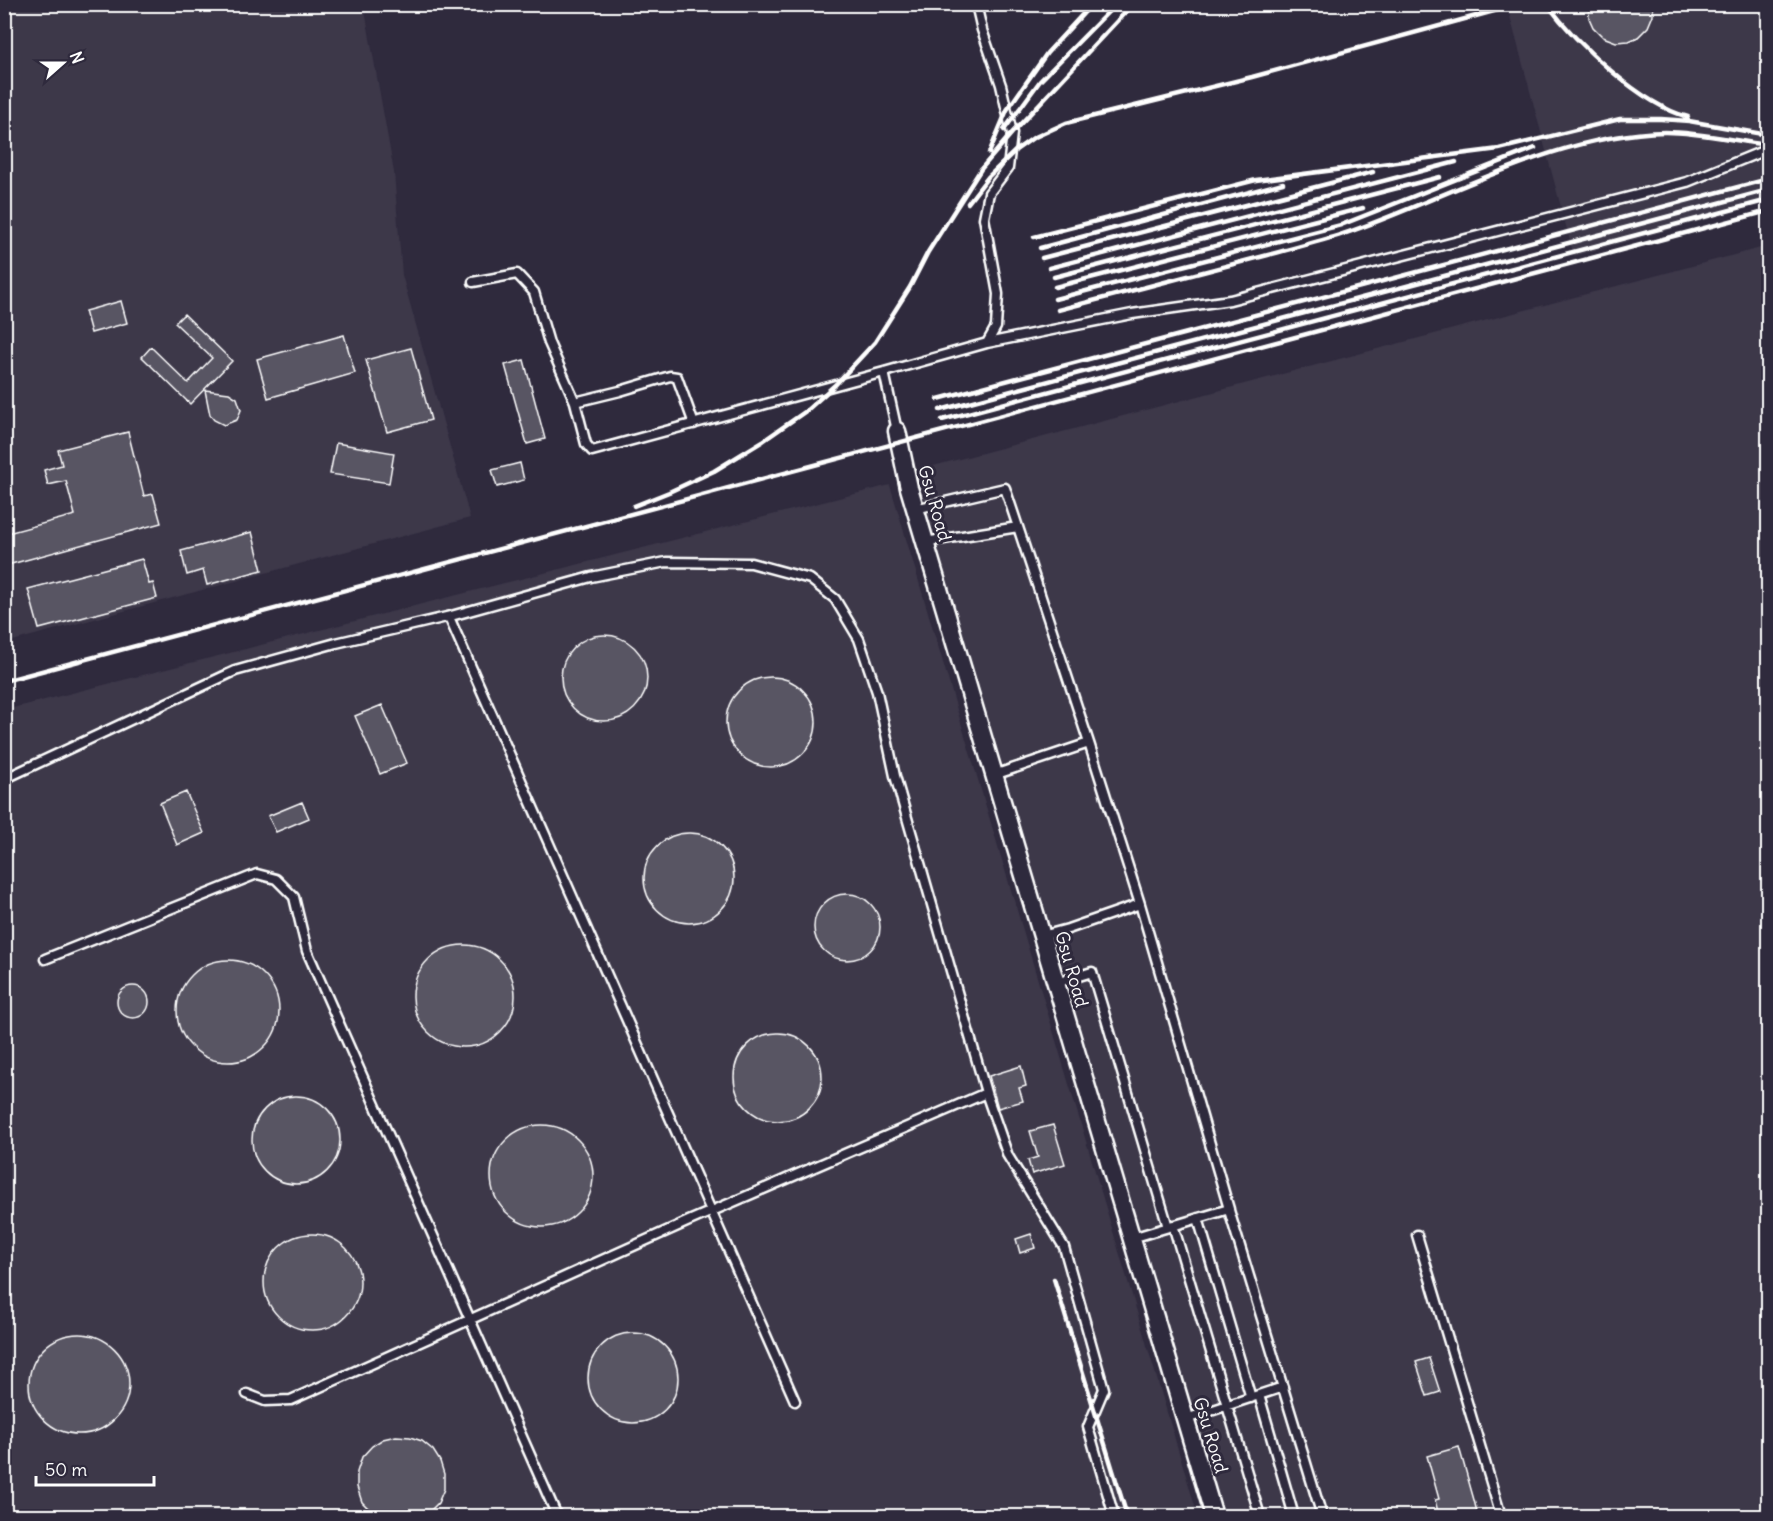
<svg xmlns="http://www.w3.org/2000/svg" width="1773" height="1521" font-family="Delius,sans-serif">
<style>
.built{fill:#3c3749}
.building{fill:#595564;stroke:#fff;stroke-width:1.5}
.lines{fill:none;stroke-linecap:round;stroke-linejoin:round}
.lane-casing{stroke:#fff;stroke-width:13}
.street-casing{stroke:#fff;stroke-width:21}
.lane{stroke:#2f2a3d;stroke-width:8}
.street{stroke:#2f2a3d;stroke-width:16}
.rail{stroke:#fff;stroke-width:4.5}
.labels{text-anchor:middle;dominant-baseline:central;stroke-width:6;stroke-linejoin:round;paint-order:stroke}
.street-label{font-size:18px;fill:#fff;stroke:#2f2a3d}
</style>
<rect width="100%" height="100%" fill="#2f2a3d"/>
<filter id="ink" filterUnits="userSpaceOnUse"><feTurbulence type="fractalNoise" baseFrequency=".0167" numOctaves="2"/><feDisplacementMap in="SourceGraphic" scale="12" xChannelSelector="R" yChannelSelector="G"/><feConvolveMatrix kernelMatrix="1 2 1 2 8 2 1 2 1" color-interpolation-filters="sRGB"/></filter>
<g filter="url(#ink)">
<path class="built" d="M5,5H364L394,172L402,275L470,518L5,643Z
M1507,5H1768V203L1574,256Z
M1768,246V1516H1223L914,471Z
M890,485L1198,1516H5V710Z"/>
<path class="building" d="M1588,4H1653V15L1648,27L1638,37L1629,41L1616,42L1603,37L1593,27L1589,18Z
M121,301L127,323L91,333L85,311Z
M184,314L232,361L190,404L142,357L151,347L188,383L212,358L175,323Z
M344,335L355,373L268,398L257,359Z
M411,348L431,420L387,432L366,360Z
M524,360L545,439L527,444L505,365Z
M205,390L229,393L237,398L241,410L237,420L224,425L214,420L210,415Z
M128,432L144,496L153,494L161,523L4,566V534L75,515L66,481L48,485L44,470L62,465L58,450Z
M336,443L394,453L389,483L330,474Z
M520,463L524,480L497,487L492,470Z
M252,532L262,570L207,585L203,570L187,575L181,551Z
M142,559L149,584L153,583L157,598L39,629L28,589Z
M561 678a43 43 0 1 1 86 0a43 43 0 1 1-86 0Z
M726 722a45 45 0 1 1 90 0a45 45 0 1 1-90 0Z
M382,705L407,763L380,774L355,716Z
M186,792L204,833L177,845L160,803Z
M302,802L309,818L276,832L268,816Z
M644 878a45 45 0 1 1 90 0a45 45 0 1 1-90 0Z
M814 927a33 33 0 1 1 66 0a33 33 0 1 1-66 0Z
M413 996a51 51 0 1 1 102 0a51 51 0 1 1-102 0Z
M177 1011a51 51 0 1 1 102 0a51 51 0 1 1-102 0Z
M117 1002a16 16 0 1 1 32 0a16 16 0 1 1-32 0Z
M734 1077a44 44 0 1 1 88 0a44 44 0 1 1-88 0Z
M1021,1066L1026,1086L1019,1088L1023,1101L998,1108L989,1076Z
M252 1140a44 44 0 1 1 88 0a44 44 0 1 1-88 0Z
M491 1176a51 51 0 1 1 102 0a51 51 0 1 1-102 0Z
M1053,1125L1065,1164L1032,1174L1028,1160L1038,1157L1030,1131Z
M264 1282a48 48 0 1 1 96 0a48 48 0 1 1-96 0Z
M1031,1234L1035,1248L1020,1253L1016,1239Z
M588 1378a45 45 0 1 1 90 0a45 45 0 1 1-90 0Z
M29 1384a50 50 0 1 1 100 0a50 50 0 1 1-100 0Z
M1429,1358L1440,1392L1427,1396L1416,1362Z
M396,1436L410,1437L422,1441L433,1450L440,1461L444,1474V1489L438,1503L425,1516H376L362,1502L357,1487V1472L362,1457L372,1446L383,1439Z
M1459,1447L1474,1500L1478,1516H1444L1442,1511L1438,1512L1435,1500L1439,1499L1427,1456Z"/>
<g class="lines">
<defs>
<path id="lane" d="M473,282L517,274L534,292L549,343L575,402L586,444L592,451L884,372
M987,343L1132,314L1230,300L1687,182L1768,149
M575,402L620,391L670,376L677,377L694,424
M897,431L884,372L987,343L996,327L998,294L984,218L989,193L1008,168L1012,133L1001,85L982,30L976,4
M915,509L1005,488L1018,527
M925,542L1018,527L1089,743L994,775
M449,617L795,1401
M4,779L235,671L336,643L451,616L591,577L666,562L751,563L810,579L835,599L859,639L877,692L895,776L987,1096L1008,1156L1064,1247L1104,1389L1088,1427L1114,1516
M1042,936L1068,929L1140,904L1089,743
M45,959L257,874L276,879L294,897L307,951L557,1516
M1056,983L1092,972L1168,1227
M1228,1207L1322,1516
M1198,1218L1251,1398
M1173,1225L1260,1516
M1417,1235L1501,1516
M1132,1238L1229,1209L1140,904
M247,1394L265,1401L291,1400L689,1221L986,1093
M1259,1395L1294,1516
M1186,1419L1283,1387"/>
<path id="street" d="M897,431L909,488L1214,1516"/>
</defs>
<use href="#lane" class="lane-casing"/>
<use href="#street" class="street-casing"/>
<use href="#lane" class="lane"/>
<use href="#street" class="street"/>
<path class="rail" d="M1547,4C1577,44 1640,104 1688,117
M1004,130L1040,81L1116,4
M989,153L1007,110L1047,53L1092,4
M968,203L988,177L1016,150L1033,138L1066,123L1252,77L1498,10
M1034,237L1256,180L1499,149L1620,119H1661L1689,121L1768,135
M1040,248L1283,183
M1042,258L1373,172
M1049,268L1456,162
M1054,277L1440,177
M1055,287L1363,208
M1055,299L1341,225L1535,148
M1058,310C1128,292 1198,274 1268,255C1293,248 1318,242 1343,234C1446,199 1555,134 1665,132C1701,132 1734,141 1768,145
M938,399L1768,179
M940,410L1768,190
M942,420L1768,200
M634,506L669,492L714,471L763,441L806,411L836,384L875,342L910,287L928,252L981,169L1012,133L1133,4
M4,681L1768,211
M1054,1279L1127,1516"/>
</g>
</g>
<g class="labels">
<g class="street-label">
<text transform="translate(935 503) rotate(74)">Gsu Road</text>
<text transform="translate(1072 969) rotate(74)">Gsu Road</text>
<text transform="translate(1211 1435) rotate(73)">Gsu Road</text>
</g>
</g>
<rect width="1773" height="1521" fill="none" stroke="#2f2a3d" stroke-width="24"/>
<rect x="12" y="12" width="1749" height="1497" fill="none" stroke="#fff" stroke-width="2" filter="url(#ink)"/>
<g transform="translate(63 63) rotate(69)" stroke="#2f2a3d" stroke-width="4.5" paint-order="stroke">
<path d="M0-4.5L10 22L0 15L-10 22Z" fill="#ffffff"/>
<text y="-9" font-size="16" font-weight="bold" text-anchor="middle" fill="#ffffff">N</text>
</g>
<path d="M36 1476v9h118v-9" fill="none" stroke="#ffffff" stroke-width="3"/>
<text x="45" y="1476" font-size="18" fill="#ffffff" stroke="#2f2a3d" stroke-width="4.5" paint-order="stroke">50 m</text>
</svg>
